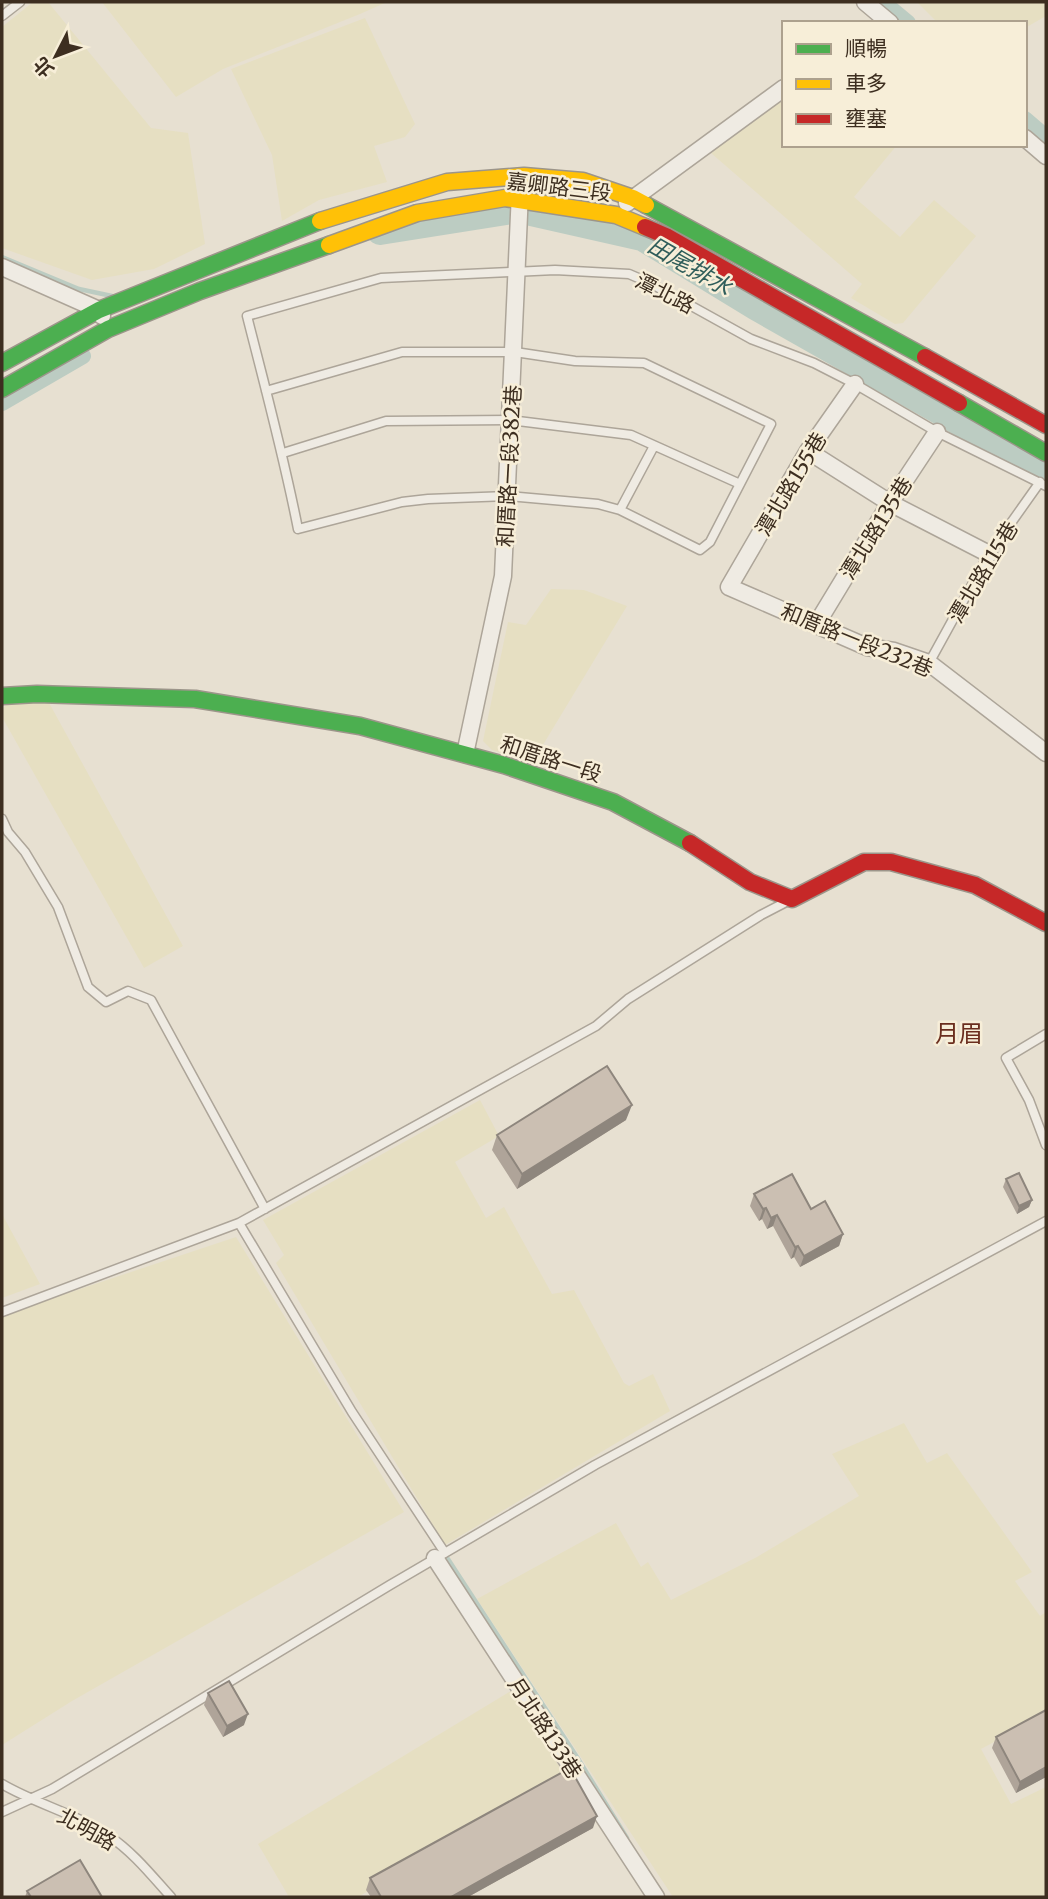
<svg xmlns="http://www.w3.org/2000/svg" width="1048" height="1899" font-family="Merriweather,'Noto Sans TC',serif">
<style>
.farmland{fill:#e6dfc2}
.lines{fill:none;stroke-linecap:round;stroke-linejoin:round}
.stream{stroke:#bcccc2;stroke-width:4.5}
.canal{stroke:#bcccc2;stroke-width:16}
.river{stroke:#bcccc2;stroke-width:26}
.lane-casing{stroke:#ada599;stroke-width:11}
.street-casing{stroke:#ada599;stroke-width:19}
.fast-casing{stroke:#9c958a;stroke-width:19}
.slow-casing{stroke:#9c958a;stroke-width:19}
.jam-casing{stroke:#9c958a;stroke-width:19}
.lane{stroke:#efebe3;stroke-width:8}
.street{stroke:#efebe3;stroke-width:16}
.fast{stroke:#4caf50;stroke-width:16}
.slow{stroke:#ffc107;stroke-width:16}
.jam{stroke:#c62828;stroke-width:16}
.wall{fill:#afa499}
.shaded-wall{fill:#8e867d}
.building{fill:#cbbfb2;stroke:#8e867d;stroke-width:2}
.labels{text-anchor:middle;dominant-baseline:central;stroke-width:5;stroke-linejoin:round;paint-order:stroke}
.street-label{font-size:21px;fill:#3d2e20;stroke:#f7eed8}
.water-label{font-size:23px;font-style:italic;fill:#2f5d5a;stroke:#f7eed8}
.quarter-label{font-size:24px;fill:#6b2e1e;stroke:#f7eed8}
</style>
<rect width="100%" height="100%" fill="#e7e0d1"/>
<path class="farmland" d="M33,2H48L151,128L188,133L205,244L154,269L92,280L2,248V27Z
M102,2H387L360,14L223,69L176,97Z
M917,2H1046V16L1025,28V23H938Z
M365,18L415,124L405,137L374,146L387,182L319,200L282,221L272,155L231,69Z
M784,98V145H897L854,197L900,237L934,200L976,236L903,323L895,324L851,298L862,284L711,153Z
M551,589L584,590L627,606L532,763L492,750L483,741L508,622L526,625Z
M48,701L183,946L144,968L2,717V709L7,704Z
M480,1100L499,1136L455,1162L486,1218L504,1207L552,1294L574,1290L624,1383L629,1386L653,1374L670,1411L445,1545L276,1263L284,1255L263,1220Z
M2,1214L40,1284L2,1298Z
M236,1237L404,1512L72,1701L2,1745V1315Z
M904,1423L927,1463L947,1453L1032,1572L1015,1581L1040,1616L1046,1612V1714L981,1749L1011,1804L1046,1787V1897H673L477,1599L616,1523L641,1567L648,1562L671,1600L757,1557L859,1496L832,1454Z
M511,1691L566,1777L358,1897H289L258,1844Z"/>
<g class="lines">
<path class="stream" d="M2,257L79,289L112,296
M448,1559L577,1757L627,1838"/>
<path class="canal" d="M883,2L908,23
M1025,119L1046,137
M2,403L83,356"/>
<path class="river" d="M380,232L518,210L642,238L755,307L1046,472"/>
<defs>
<path id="lane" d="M2,16L20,2
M266,391L402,352H515L575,361L644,363L771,424L710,542L700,550L620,510L598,504L508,496L428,499L402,502L298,529C284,457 265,387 247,316L381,278L555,270L629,274L650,283L751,339L814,363L855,384L937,432L1046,486
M283,453L386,421L510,420L631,435L740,484
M620,510L654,446
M929,663L989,554L1040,482
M2,819L8,832L25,852L58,907L88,987L106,1002L128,991L151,1000L265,1209
M1046,1034L1006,1058L1029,1100L1046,1145
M239,1223L352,1412L445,1553
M2,1312L239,1223L596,1026L628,999L761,915L786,902
M2,1784C36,1804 77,1814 109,1836C133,1852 152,1876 171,1897
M2,1812L52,1789L390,1585L595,1465L1046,1221"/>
<path id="street" d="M865,2L890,23
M1025,138L1046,156
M627,203L784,88
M2,267L99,310L102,316
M855,384L808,451L729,587L867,647L894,651L929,663L1046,753
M808,451L890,503L989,554
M816,625L890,503L937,432
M465,754L503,576L520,192
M435,1558L656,1897"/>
<path id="fast" d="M646,205L925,357
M2,363L99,310L320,221
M2,389L108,329L200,291L329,245
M959,403L1046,453
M2,696L37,694L195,699L360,726L504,765L613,802L690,843"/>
<path id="slow" d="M320,221L447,182L524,176L583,181L633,198L646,205
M329,245L417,213L505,198L616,215L645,227"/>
<path id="jam" d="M645,227L666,236L959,403
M925,357L1046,425
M690,843L750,882L792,899L864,862H891L975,885L1046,923"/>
</defs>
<use href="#lane" class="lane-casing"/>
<use href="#street" class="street-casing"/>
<use href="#fast" class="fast-casing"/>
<use href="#slow" class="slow-casing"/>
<use href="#jam" class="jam-casing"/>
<use href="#lane" class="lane"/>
<use href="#street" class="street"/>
<use href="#fast" class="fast"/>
<use href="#slow" class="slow"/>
<use href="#jam" class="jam"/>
</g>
<path class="wall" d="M626,1120L517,1189L492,1150L497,1135Z
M1006,1179L1032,1200L1029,1207L1017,1214L1003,1187Z
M754,1194L811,1209L843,1234L839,1246L800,1267L794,1257L791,1259L773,1226L767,1229L762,1219L759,1221L750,1206Z
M208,1693L244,1725L223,1737L204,1705Z
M1046,1710V1777L1016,1793L992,1748L996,1737Z
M593,1828L468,1897H371L366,1890L370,1878Z
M27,1891L102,1897H25Z"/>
<path class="shaded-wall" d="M632,1105L626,1120L517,1189L522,1174Z
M1032,1200L1029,1207L1017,1214L1019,1206Z
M766,1208L762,1219L759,1221L763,1209Z
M777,1215L773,1226L767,1229L771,1218Z
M843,1234L839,1246L800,1267L804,1256Z
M798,1246L794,1257L791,1259L795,1247Z
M248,1714L244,1725L223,1737L227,1726Z
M1046,1767V1777L1016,1793L1020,1782Z
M597,1816L593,1828L468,1897H451Z"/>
<path class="building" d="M607,1066L632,1105L522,1174L497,1135Z
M1019,1173L1032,1200L1019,1206L1006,1179Z
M792,1174L811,1209L825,1201L843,1234L804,1256L798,1246L795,1247L777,1215L771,1218L766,1208L763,1209L754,1194Z
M229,1681L248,1714L227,1726L208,1693Z
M1046,1710V1767L1020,1782L996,1737Z
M570,1768L597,1816L451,1897H381L370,1878Z
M80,1860L102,1897H31L27,1891Z"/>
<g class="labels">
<g class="street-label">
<text transform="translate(559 187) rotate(7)">嘉卿路三段</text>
<text transform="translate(665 293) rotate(27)">潭北路</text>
<text transform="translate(509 466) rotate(-87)">和厝路一段382巷</text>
<text transform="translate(791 484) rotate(-59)">潭北路155巷</text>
<text transform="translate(876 528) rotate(-58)">潭北路135巷</text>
<text transform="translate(983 572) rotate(-59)">潭北路115巷</text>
<text transform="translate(857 640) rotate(22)">和厝路一段232巷</text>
<text transform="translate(551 759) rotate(18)">和厝路一段</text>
<text transform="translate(545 1728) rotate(57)">月北路133巷</text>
<text transform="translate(87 1829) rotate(29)">北明路</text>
</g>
<g class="water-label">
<text transform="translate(690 266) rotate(30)">田尾排水</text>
</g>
<g class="quarter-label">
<text x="959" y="1033">月眉</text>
</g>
</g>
<rect width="1048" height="1899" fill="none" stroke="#3d2e20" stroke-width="7"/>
<rect x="782" y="21" width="245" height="126" fill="#f7eed8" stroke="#ada18e" stroke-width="2"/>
<rect x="796" y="44" width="35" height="10" fill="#4caf50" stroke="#ada18e" stroke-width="2"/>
<text x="845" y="56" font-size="21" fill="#3d2e20">順暢</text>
<rect x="796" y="79" width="35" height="10" fill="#ffc107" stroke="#ada18e" stroke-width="2"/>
<text x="845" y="91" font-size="21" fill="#3d2e20">車多</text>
<rect x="796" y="114" width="35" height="10" fill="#c62828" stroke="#ada18e" stroke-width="2"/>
<text x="845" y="126" font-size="21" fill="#3d2e20">壅塞</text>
<g transform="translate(56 56) rotate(228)" stroke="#f7eed8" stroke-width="5" paint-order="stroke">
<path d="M0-5L12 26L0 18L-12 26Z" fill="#3d2e20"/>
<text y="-10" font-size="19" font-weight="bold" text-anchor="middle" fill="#3d2e20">北</text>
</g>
</svg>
